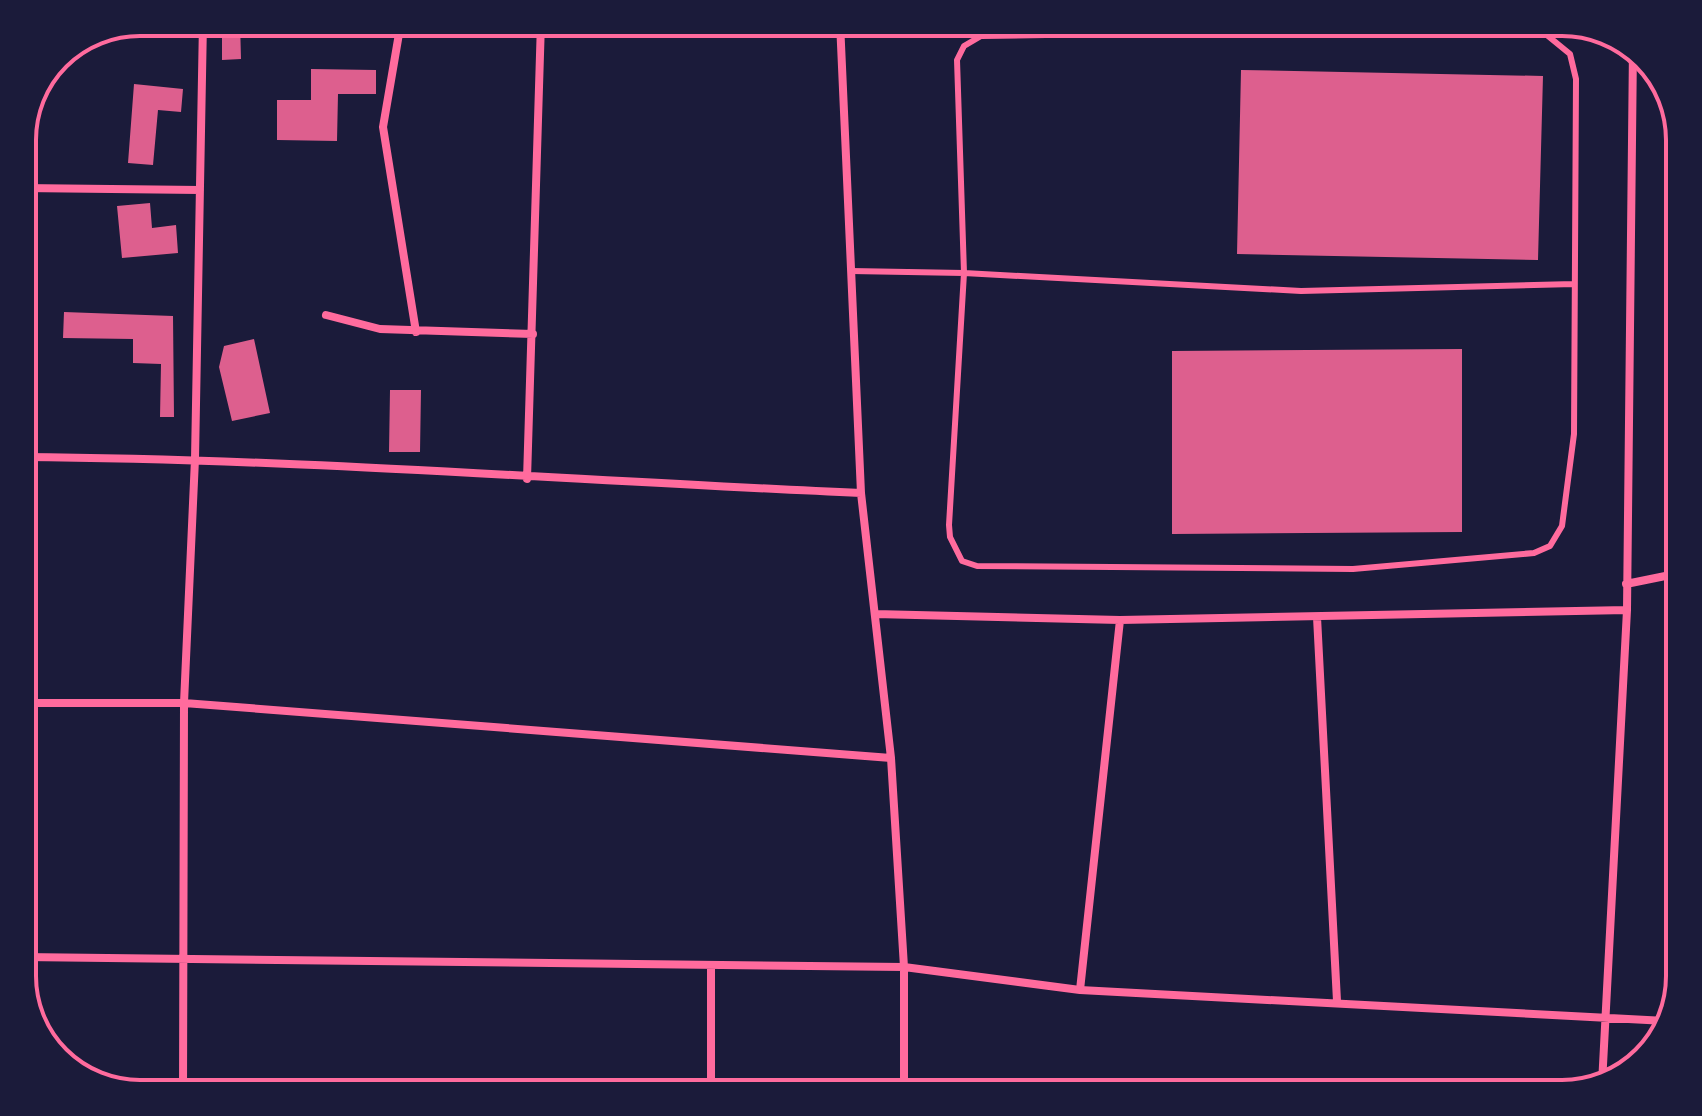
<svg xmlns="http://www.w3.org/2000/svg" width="1702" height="1116" font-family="'Archivo Narrow',sans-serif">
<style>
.building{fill:#dd5f8e}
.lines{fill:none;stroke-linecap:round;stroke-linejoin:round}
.service{stroke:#ff6b9d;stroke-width:6}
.minor{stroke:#ff6b9d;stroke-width:8}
.rim{fill:none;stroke:#ff6b9d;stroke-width:4}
</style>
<rect width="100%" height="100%" fill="#1b1b3a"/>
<path class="building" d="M222,22H240L241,59L222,60Z
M311,69L376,70V94H338L337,141L277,140V100H311Z
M1241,70L1543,76L1538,260L1237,254Z
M134,84L183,89L181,112L158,110L153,165L128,163Z
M150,203L152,228L176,225L178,253L122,258L117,206Z
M64,312L173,316L174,417H160L161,364L133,363V339L63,338Z
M254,339L270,413L232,421L219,367L224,346Z
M1462,349V532L1172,534V351Z
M390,390H421L420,452H389Z"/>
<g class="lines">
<path class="service" d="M1537,27L1570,54L1576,79L1574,434L1562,526L1550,546L1534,553L1353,569L977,566L962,561L950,537L949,525L964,273L957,60L964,46L981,36Z
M851,271L964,273L1301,291L1574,284"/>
<path class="minor" d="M401,22L383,127L416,332
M840,22L861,493L891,758L904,967V1094
M22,188L200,190
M326,315L380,329L533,334
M22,457C302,459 581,481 861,493
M527,479L541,22
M1626,584L1680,573
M875,614L1120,620L1627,610
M1317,617L1337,1001
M22,703H184L891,758
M22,957L904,967L1080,990L1666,1021
M711,965V1094
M1080,990L1120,620
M1602,1084L1627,610L1633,47
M183,1094L184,703L195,459L203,22"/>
</g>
<path d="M0 0H1702V1116H0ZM140 36H1562A104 104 0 0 1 1666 140V976A104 104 0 0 1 1562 1080H140A104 104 0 0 1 36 976V140A104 104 0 0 1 140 36Z" fill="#1b1b3a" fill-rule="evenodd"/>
<path class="rim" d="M140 36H1562A104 104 0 0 1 1666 140V976A104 104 0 0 1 1562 1080H140A104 104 0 0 1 36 976V140A104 104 0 0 1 140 36Z"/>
</svg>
